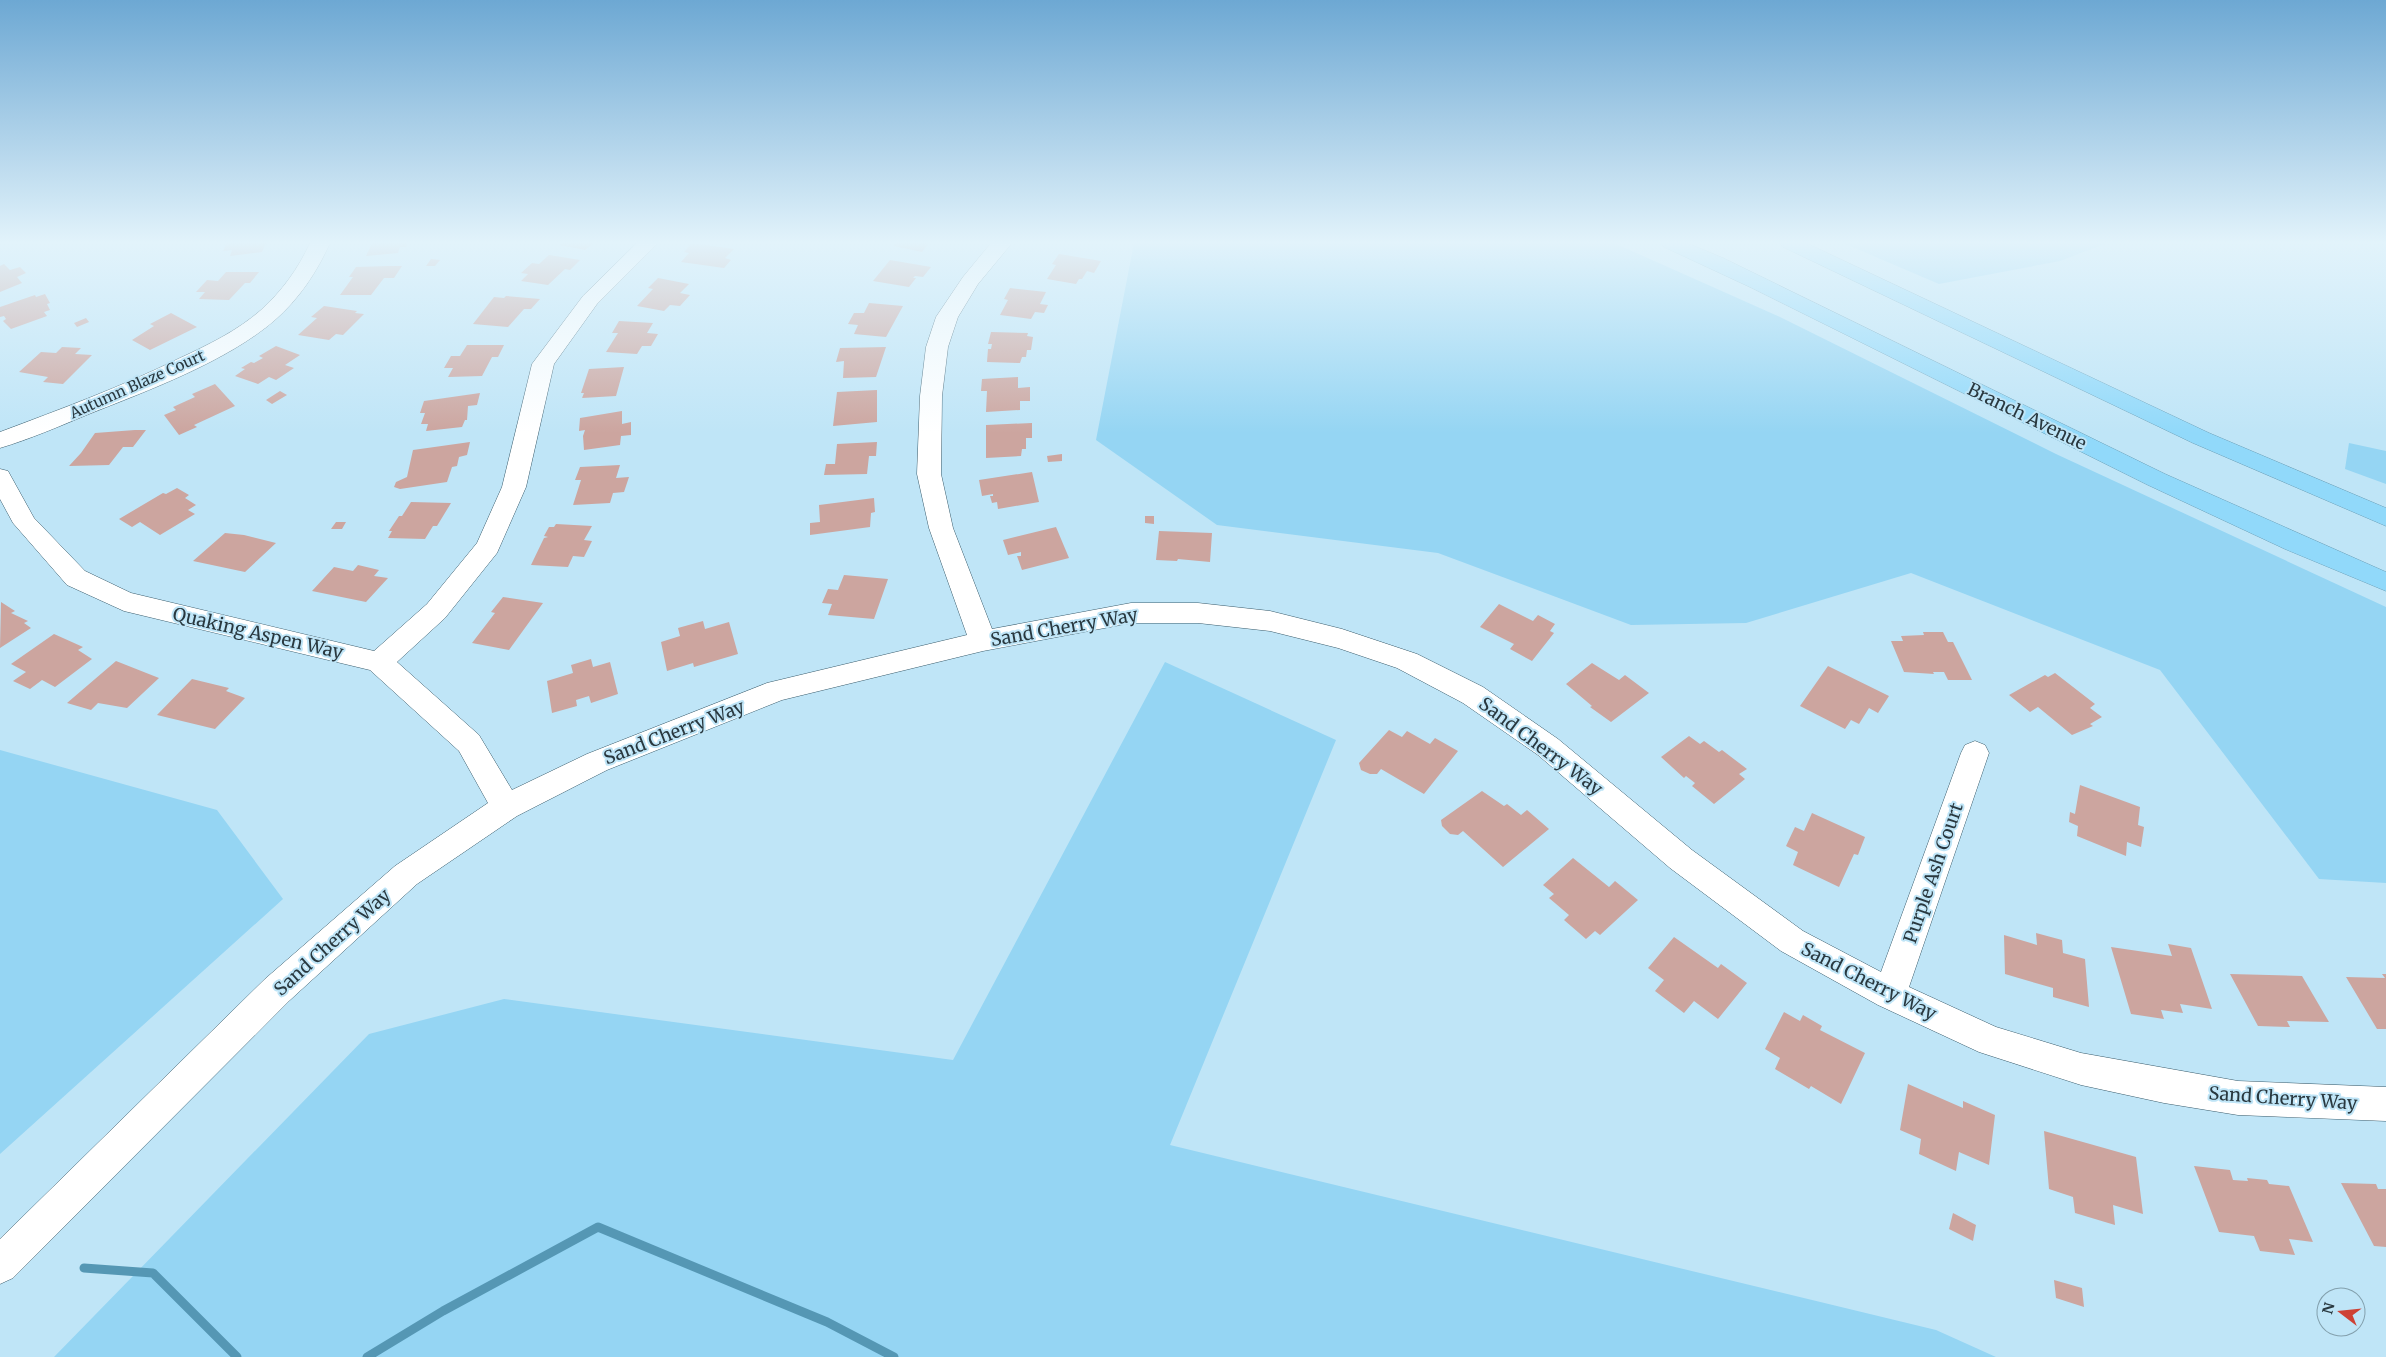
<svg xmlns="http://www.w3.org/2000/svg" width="2386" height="1357" font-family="Merriweather,serif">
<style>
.green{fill:#95d5f3}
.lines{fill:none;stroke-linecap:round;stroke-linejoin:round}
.stream{stroke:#5597b4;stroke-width:9}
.building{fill:#cca59f}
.street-casing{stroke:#3a5c6c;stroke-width:1}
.highway-casing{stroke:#6da1b9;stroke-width:1}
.street{fill:#fff;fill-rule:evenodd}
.highway{fill:#91d9fa;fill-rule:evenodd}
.labels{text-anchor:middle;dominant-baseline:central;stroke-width:4;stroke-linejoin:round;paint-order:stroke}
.far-street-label{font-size:15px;fill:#29383f;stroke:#bfe5f7}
.street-label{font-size:18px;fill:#29383f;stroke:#bfe5f7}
</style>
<rect width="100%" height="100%" fill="#bfe5f7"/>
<path class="green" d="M1134,243H1614L1780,317L2056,454L2386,607V883L2319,879L2160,670L1911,573L1746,623L1631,625L1438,553L1217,525L1096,440Z
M1843,243H2107L2060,261L1939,284Z
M2349,443L2386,451V484L2345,469Z
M1165,662L1336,740L1170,1145L1936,1330L1996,1357H54L369,1034L504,999L953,1060Z
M0,750L217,810L283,899L0,1154Z"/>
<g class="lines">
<path class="stream" d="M84,1268L153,1273L237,1357
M367,1357L443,1311L598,1227L827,1322L894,1357"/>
</g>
<path class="building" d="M227,243H266L262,252L230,256L232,250L223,251Z
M372,243H408L406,247H400L398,253L366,256Z
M563,243H594L585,250L560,245Z
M692,243L734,249L725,258L731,260L724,268L681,262L689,253L684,252Z
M896,243H929L922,252L894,246Z
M1059,254L1101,261L1094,273L1087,271L1082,279H1079L1076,284L1047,279L1056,265L1052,264Z
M549,255L580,260L570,270L565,269L548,285L521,281L528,274L521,273L532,263L539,264Z
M431,259L440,260L435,266H426Z
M890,260L931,267L923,277L915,276L913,278H916L909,287L873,281Z
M4,264L10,270L20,267L26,273L17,277L22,283L0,292V266Z
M390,266H402L394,278H384L371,295H340L353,277H349L356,267Z
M226,272H259L250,283H245L229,300L199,299L205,292H196L207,280L218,281Z
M658,278L689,284L680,293L690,295L680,306L670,305L664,311L637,306L653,289L648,288Z
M1010,288L1046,292L1040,304L1048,305L1044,313L1035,312L1031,319L1000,315L1008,300L1004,299Z
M45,294L50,303L47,304L50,310L44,312L47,316L11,329L3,321L6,319L4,316L0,317V307L35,295L36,297Z
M506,296L540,299L531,309H524L508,327L473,324L494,297L504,298Z
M869,303L903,306L886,337L854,334L858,325L848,324L854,313H864Z
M324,306L357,311L355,313L364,314L343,335L336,334L329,340L298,335L317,318L311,317Z
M171,313L197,327L150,350L132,340L154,326L150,324Z
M86,318L89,322L77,327L74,323Z
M619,321L653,323L647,333L658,334L651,346H642L637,354L606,352L618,333H612Z
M991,332L1028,333L1027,336L1033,337L1031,350H1027L1026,357H1022L1020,363L987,362L988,349H991L992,344H988Z
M467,345H504L498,357H492L482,376L448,377L453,368H444L451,356H460Z
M276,346L300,355L285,365L294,368L276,380L269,377L258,384L235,376L245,369L241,368L251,362L254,363L263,358L259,356Z
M62,347L81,348L75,354L92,355L63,384L43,382L48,377L19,372L41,352L56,353Z
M886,347L876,377L843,378L844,361L836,362L840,348Z
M624,367L616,396L582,398L584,393H581L589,369Z
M1018,377V388L1030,387V401H1020V410L986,412L987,391H981L982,379Z
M215,384L235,406L194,425L197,427L179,435L164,415L176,410L173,407L195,397L192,394Z
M877,390V422L833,426L837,392Z
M280,391L287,395L272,404L266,400Z
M480,393L477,405L468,406L467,420H465L462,427L426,431L428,424H421L425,413H420L424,401Z
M622,411V424L631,422V435L621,436L620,445L584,450L583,436L585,430L579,431L580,418Z
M1032,423V438H1026V449H1022L1021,456L986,458V425Z
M135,430H146L133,447H123L109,465L69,466L81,453L95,433Z
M470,442L467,455L459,457L457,466L452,467L447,482L400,489L394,487L396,482L407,477L413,450Z
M877,442L876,456H869L867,474L824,475L826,464H835L837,444Z
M1062,454V461L1048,462L1047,456Z
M620,465L616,478L629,477L624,492L613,493L610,503L573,505L581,480H575L580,467Z
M1032,472L1039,502L998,509L997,502L992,503L990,496H993V494L982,496L979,480Z
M177,488L189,495L185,498L196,505L188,510L195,514L160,535L140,522L132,527L119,519L163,493L166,494Z
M874,498L875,512L871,513L870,527L810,535V523L820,522L819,505Z
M411,502L451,503L437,526H433L425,539L388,538L392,531H389L399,516H402Z
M1145,516H1154V524L1145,523Z
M336,522H346L342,529H331Z
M556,524L592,526L584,540L592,541L584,557L573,556L568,567L531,565L544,538L548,537L544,536L549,527H554Z
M1056,527L1069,558L1022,570L1017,556H1021V552L1008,555L1003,540Z
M1159,531L1212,533L1210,562L1178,559L1177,561L1156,560Z
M225,533L244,535L276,543L245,572L193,561Z
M358,565L379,570L374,576L388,578L366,602L312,591L334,567L353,571Z
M844,575L888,579L874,619L828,615L832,604L822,603L828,589L838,590Z
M503,597L543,603L509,650L472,643L495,613L491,612Z
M1,602L15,611L11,613L28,621L24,623L31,628L0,648Z
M1499,604L1533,621L1538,615L1555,624L1550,631L1554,633L1532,661L1510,649L1514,644L1480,627Z
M703,621L705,629L729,622L738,654L694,667L693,663L667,671L661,642L680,636L678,628Z
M1923,632H1943L1948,642H1953L1972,680H1948L1944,672H1933L1934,674L1904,672L1891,641H1903L1901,636L1924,635Z
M54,634L83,647L78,650L92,659L55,687L42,680L30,689L13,681L26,672L11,664Z
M591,659L593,667L610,662L618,694L591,703L589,696L576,700L577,706L552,713L547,681L573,673L571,665Z
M116,661L159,678L127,708L98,703L91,710L67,703Z
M1592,663L1619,680L1625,675L1649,693L1611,722L1590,707L1592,706L1566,684Z
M1828,666L1889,696L1878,713L1869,708L1859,724L1851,720L1845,729L1800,706Z
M2055,673L2095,704L2090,708L2102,717L2090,724L2093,726L2072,735L2038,707L2030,712L2009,695L2045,675L2048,677Z
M192,679L229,688L226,691L245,698L215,729L157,715Z
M1389,730L1402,737L1407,731L1430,744L1435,738L1458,751L1424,794L1381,769L1377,774H1370L1361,770L1359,763Z
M1689,736L1700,744L1704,741L1719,752L1722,750L1747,769L1739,774L1745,779L1714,804L1692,786L1695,783L1686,776L1684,778L1661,757Z
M2080,785L2140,807L2138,825L2144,827L2141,847L2127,842L2126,856L2077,836L2078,826L2069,822L2070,812L2075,814Z
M1482,791L1504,806L1507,804L1521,815L1527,810L1549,829L1503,867L1463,831L1458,835L1450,834L1442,826L1441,820Z
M1812,813L1865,837L1858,855L1854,854L1839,887L1793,865L1798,852L1786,846L1795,827L1804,831Z
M1573,858L1609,887L1615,881L1638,900L1600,935L1595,931L1586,939L1564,920L1569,915L1549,898L1554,894L1543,885Z
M2036,933L2062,940L2063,953L2085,959L2089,1007L2053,997V988L2005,974L2004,935L2037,945Z
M1674,937L1718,968L1721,964L1747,983L1718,1019L1694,1001L1684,1013L1655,991L1664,980L1648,968Z
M2168,944L2191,948L2212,1009L2180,1004L2183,1013L2161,1010L2164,1019L2131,1014L2111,947L2172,956Z
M2230,974L2302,976L2329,1022L2287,1021L2290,1027L2258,1026Z
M2382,974H2386V1029H2377L2346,977L2385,978Z
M1784,1012L1800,1021L1803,1015L1822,1026L1820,1030L1865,1053L1841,1104L1811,1086L1809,1089L1775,1069L1780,1058L1765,1049Z
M1908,1084L1963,1108V1101L1995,1115L1989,1165L1959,1152L1956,1171L1919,1154L1921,1139L1900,1130Z
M2044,1131L2136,1157L2143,1214L2113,1205L2115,1225L2075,1213L2073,1197L2049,1189Z
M2194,1166L2230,1170L2233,1180L2248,1181L2247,1178L2267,1180L2269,1184L2289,1186L2313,1242L2289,1239L2295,1255L2260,1251L2254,1236L2219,1232Z
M2341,1183L2376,1184L2378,1189H2386V1247L2374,1246Z
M1953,1213L1976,1225L1973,1241L1949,1229Z
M2054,1280L2082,1288L2084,1307L2056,1298Z"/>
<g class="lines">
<defs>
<path id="street" d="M310,243H330C317,272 299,299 275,320C228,361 147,391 89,414C60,426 30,439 0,448V432C61,409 121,387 180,358C208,345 237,331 261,310C282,291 298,269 310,243Z
M637,243H658L597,304L554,364L526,487L497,553L445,618L397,662L479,735L512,790L587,754L767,683L967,635L929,528L917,474L920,396L926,347L936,317L963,277L991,243H1012L978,284L958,317L948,347L942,396L941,474L953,528L992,629L1131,603H1198L1270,611L1342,629L1417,654L1483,687L1558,739L1692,850L1803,931L1881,972L1961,753L1965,745L1975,741L1985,745L1989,753L1909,987L1996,1027L2081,1053L2238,1081L2386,1087V1121L2238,1115L2164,1103L2081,1085L1979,1052L1878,1005L1781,951L1670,868L1538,755L1463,703L1397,668L1338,648L1270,631L1198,623H1131L983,651L782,700L607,770L517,816L417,884L289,1001L13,1278L0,1284V1239L265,979L395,866L488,803L459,751L370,670L124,611L67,585L13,523L0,499V469L8,471L34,518L85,571L131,593L374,651L427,604L477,543L502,487L532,364L583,296Z"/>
<path id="highway" d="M1661,243H1687L1723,258L2165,474L2386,572V591L2285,549L2148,485L1752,288L1664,247Z
M1780,243H1806L2209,433L2386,508V526L2193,443L1783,247Z"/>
</defs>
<use href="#street" class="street-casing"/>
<use href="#highway" class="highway-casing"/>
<use href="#street" class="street"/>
<use href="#highway" class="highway"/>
</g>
<linearGradient id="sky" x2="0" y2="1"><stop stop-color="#6da8d3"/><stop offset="0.56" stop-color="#e2f3fb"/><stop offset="1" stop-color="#e2f3fb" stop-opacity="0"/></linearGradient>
<rect width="2386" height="433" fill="url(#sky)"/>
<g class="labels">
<g class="far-street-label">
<text transform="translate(137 384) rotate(-24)">Autumn Blaze Court</text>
</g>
<g class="street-label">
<text transform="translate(2027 416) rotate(26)">Branch Avenue</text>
<text transform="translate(1064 627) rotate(-10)">Sand Cherry Way</text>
<text transform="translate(258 633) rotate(13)">Quaking Aspen Way</text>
<text transform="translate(674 732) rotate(-21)">Sand Cherry Way</text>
<text transform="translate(1541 746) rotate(37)">Sand Cherry Way</text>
<text transform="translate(1933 873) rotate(-71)">Purple Ash Court</text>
<text transform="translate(332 942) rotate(-42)">Sand Cherry Way</text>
<text transform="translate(1869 981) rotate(27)">Sand Cherry Way</text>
<text transform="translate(2283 1098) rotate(4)">Sand Cherry Way</text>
</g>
</g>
<g transform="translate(2341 1312) rotate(286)"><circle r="24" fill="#bfe5f7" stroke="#83a0ad"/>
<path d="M0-4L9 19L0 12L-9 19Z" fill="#ce4134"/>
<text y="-8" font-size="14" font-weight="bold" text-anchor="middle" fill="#29383f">N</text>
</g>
</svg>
